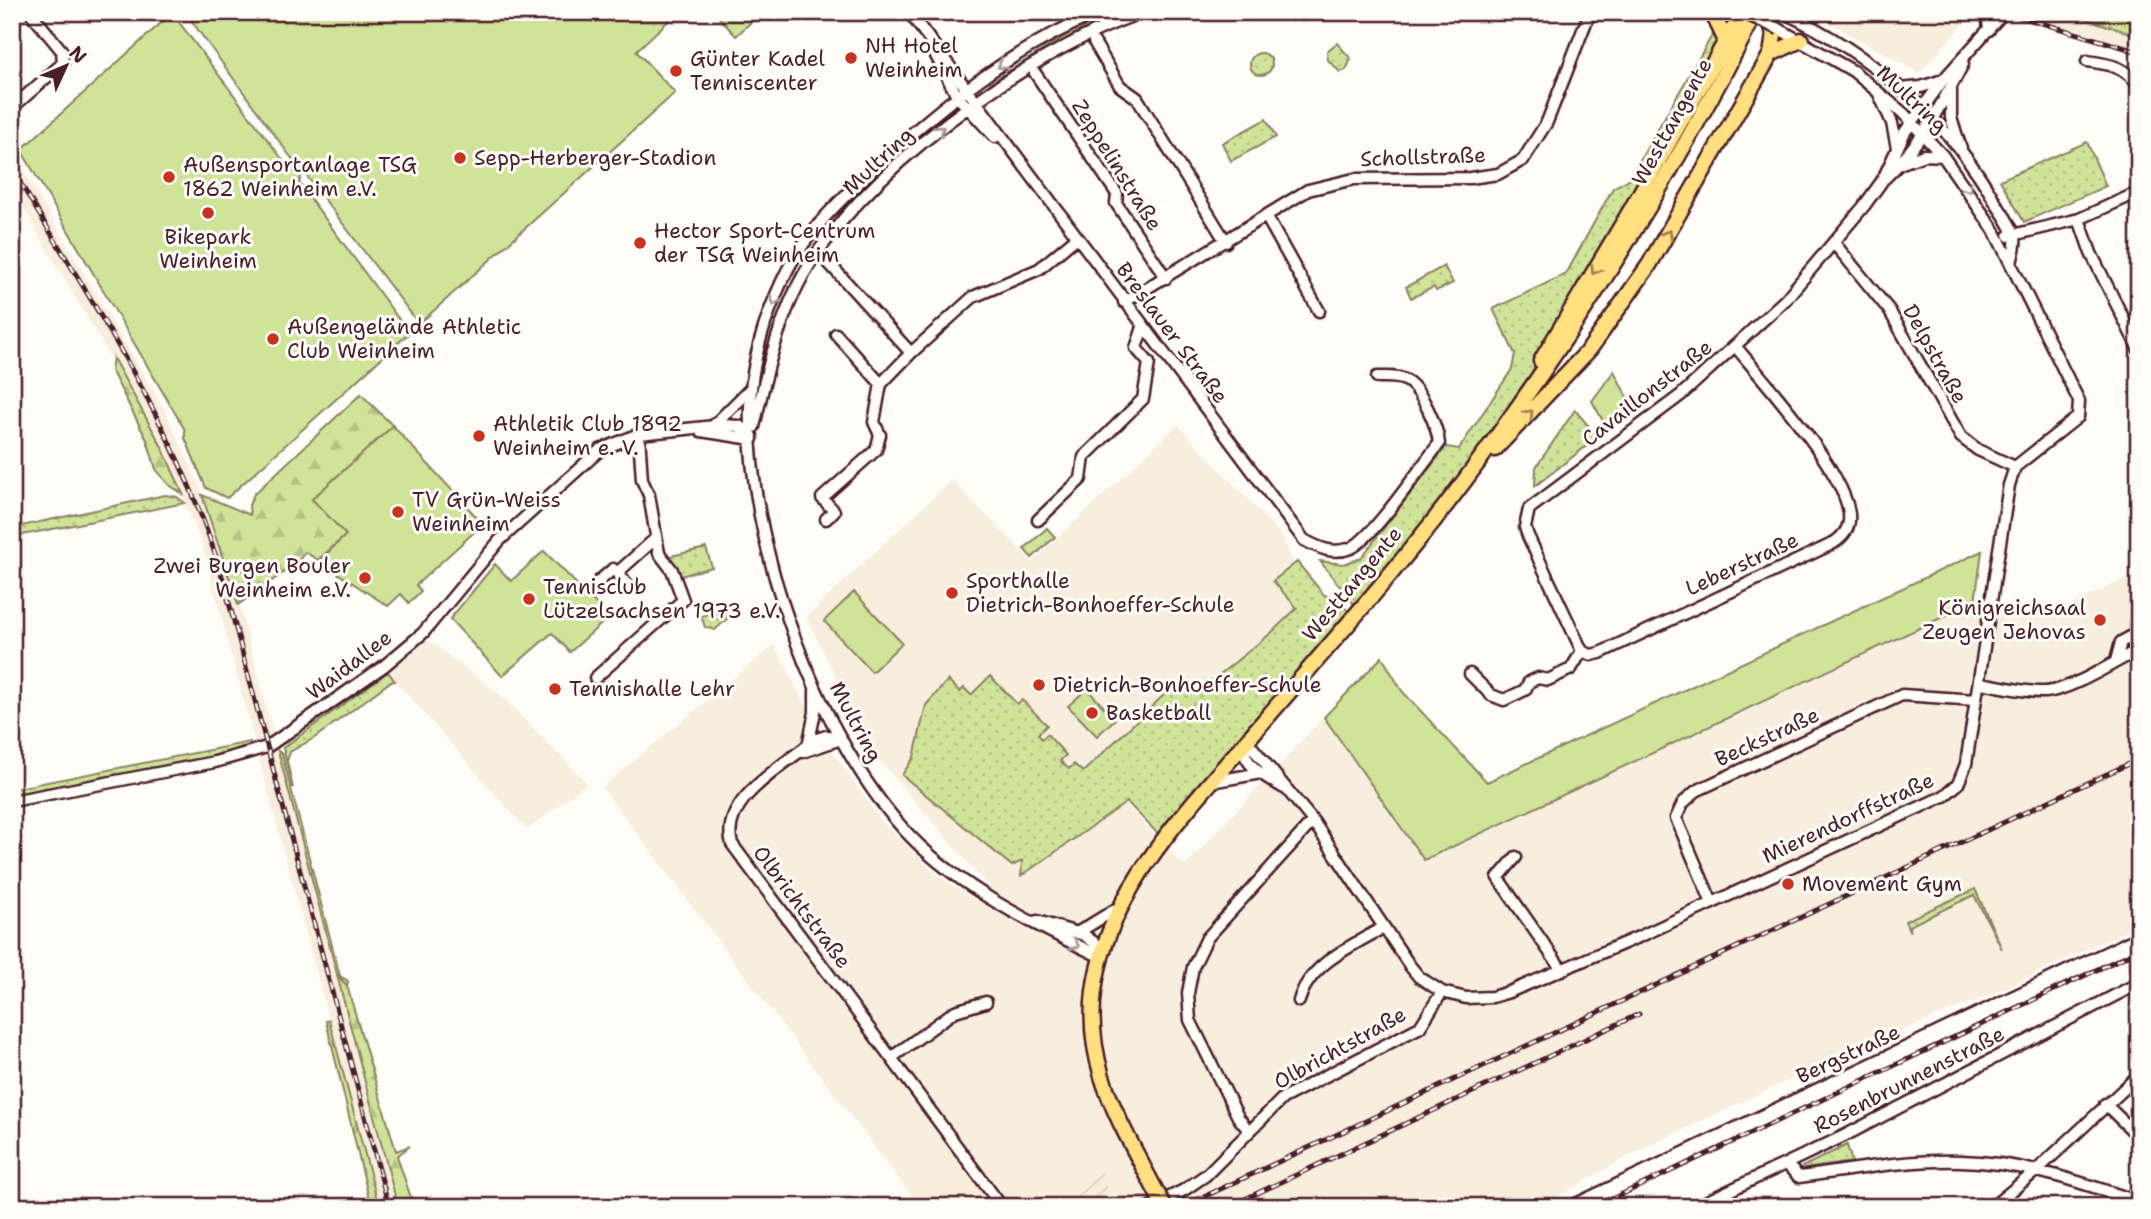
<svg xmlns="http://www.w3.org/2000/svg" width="2151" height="1219" font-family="'Shantell Sans',sans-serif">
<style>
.built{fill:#f8eedd}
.industrial{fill:url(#industrial-furrows)}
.grass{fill:url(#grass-dots);stroke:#8c8262;stroke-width:2}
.forest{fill:url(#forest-firs);stroke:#8c8262;stroke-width:2}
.garden{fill:#cfe499;stroke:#8c8262;stroke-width:2}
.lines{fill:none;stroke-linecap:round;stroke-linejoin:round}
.street-casing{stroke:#4a1f2b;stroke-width:15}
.secondary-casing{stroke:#4a1f2b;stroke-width:19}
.primary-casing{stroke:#4a1f2b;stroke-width:19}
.street{stroke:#fdfcf7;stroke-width:10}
.secondary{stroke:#fdfcf7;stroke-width:14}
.primary{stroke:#ffdf80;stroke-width:14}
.rail-casing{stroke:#4a1f2b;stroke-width:5}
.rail{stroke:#fdfcf7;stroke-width:2.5;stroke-dasharray:8;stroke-linecap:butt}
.street-bridge-casing{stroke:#4a1f2b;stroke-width:15;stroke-linecap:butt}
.primary-bridge-casing{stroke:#4a1f2b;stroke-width:19;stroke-linecap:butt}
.street-bridge{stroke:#fdfcf7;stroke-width:10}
.primary-bridge{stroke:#ffdf80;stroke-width:14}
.oneway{stroke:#ac999b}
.oneway2{stroke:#a47f56}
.poi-dot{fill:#c8321e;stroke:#fdfcf7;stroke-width:2.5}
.labels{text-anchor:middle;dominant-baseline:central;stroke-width:6;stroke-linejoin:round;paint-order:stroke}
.poi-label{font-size:21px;fill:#4a1f2b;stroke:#fdfcf7;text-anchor:start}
.street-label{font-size:21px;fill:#4a1f2b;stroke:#fdfcf7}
</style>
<defs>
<pattern id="industrial-furrows" width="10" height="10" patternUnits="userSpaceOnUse" patternTransform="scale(1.75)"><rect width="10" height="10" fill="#f8eedd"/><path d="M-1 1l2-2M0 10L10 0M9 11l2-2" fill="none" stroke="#d6ccbe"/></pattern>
<pattern id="grass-dots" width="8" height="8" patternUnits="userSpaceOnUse" patternTransform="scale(1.75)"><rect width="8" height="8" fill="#cfe499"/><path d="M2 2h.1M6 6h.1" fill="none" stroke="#b3c384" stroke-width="1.8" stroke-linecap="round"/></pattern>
<pattern id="forest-firs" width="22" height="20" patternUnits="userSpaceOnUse" patternTransform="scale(1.75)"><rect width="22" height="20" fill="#cfe499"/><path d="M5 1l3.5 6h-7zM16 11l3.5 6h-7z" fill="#b3c384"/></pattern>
</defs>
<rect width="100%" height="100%" fill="#fdfcf7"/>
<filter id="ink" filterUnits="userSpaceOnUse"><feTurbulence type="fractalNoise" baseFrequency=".0143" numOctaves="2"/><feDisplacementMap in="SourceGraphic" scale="14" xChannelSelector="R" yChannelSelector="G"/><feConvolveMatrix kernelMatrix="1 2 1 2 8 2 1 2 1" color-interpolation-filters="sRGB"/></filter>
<g filter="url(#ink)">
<path class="built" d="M1810,12H1975L1919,73Z
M1992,12H2139V56L2018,19Z
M12,151L165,411L205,498L235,588L398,1207H379L201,541L162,447L12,188Z
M1178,425L1282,536L1308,599L1123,802L1185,866L1324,717L1424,860L1975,602L2056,612L2139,572V925L1990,995L1839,1056L1630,1155L1540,1207H920L602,787L774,645L825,741L882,822L937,875L977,901L990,888L874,754L806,617L952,480L1032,562Z
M428,640L497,692L587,783L527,830L388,672Z"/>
<path class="industrial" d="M1100,1169L1112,1202L1101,1207H1063L1060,1203Z"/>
<path class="grass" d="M1111,12H1120L1087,26L991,85L990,83L1086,23Z
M2064,12H2135L2139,19V36Z
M1714,32L1720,47L1531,373L1483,444L1356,607L1320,561L1343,564L1361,558L1446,447L1459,449L1512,369L1515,354L1493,309L1566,274L1613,188L1629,179Z
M1337,43L1351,59L1346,70L1340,72L1328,60L1327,51Z
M1250 64a11 11 0 1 1 22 0a11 11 0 1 1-22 0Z
M1266,119L1276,137L1231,161L1222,143Z
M2087,142L2106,186L2024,222L2000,180Z
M1444,266L1453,283L1436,291L1434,287L1411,298L1406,287Z
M1575,410L1598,437L1535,486L1536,467Z
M165,495L177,497L185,503L12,537V528Z
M1047,528L1055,537L1032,558L1024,549Z
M706,548L712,567L677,577L671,556Z
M1297,562L1324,595L1339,600L1351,615L1160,836L1127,802L1021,876L1022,861L1012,866L902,775L914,757L926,705L948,680L960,692L964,688L971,695L990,676L1017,704L1022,700L1047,725L1038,734L1042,739L1047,734L1066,755L1060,761L1069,769L1074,764L1083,772L1168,691H1199L1270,634L1297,608L1273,581Z
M724,610L727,619L715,630L705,627L701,616Z
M388,672L395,681L390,682L316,737L290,752L287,761L293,788L283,748Z
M250,742L246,751L12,798V789Z
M278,751L282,754L340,976L348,981L347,986L337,974Z
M1975,889L2002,949L1974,895L1909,926L1910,932L1905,921Z
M1847,1145L1852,1162L1803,1169L1802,1167Z"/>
<path class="forest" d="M113,358L162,447L183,494L168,484L156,469L147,440L111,370Z
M361,394L393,426L313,498L346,535L318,560L305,552L297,563L238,605L202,495L250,515L249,505L254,494Z
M337,975L347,986L396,1151L410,1146L397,1156L414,1207H398Z
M329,1020L379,1207H371L326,1021Z"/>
<path class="garden" d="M185,12H678L636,51L675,93L419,324L303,171L299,183L409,333L227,498L206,488L185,438V430L21,150L172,13L292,172L298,167Z
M714,12H762L736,36Z
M1614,371L1634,411L1608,430L1592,401Z
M393,426L483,524L416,585L421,591L409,603L401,594L388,606L319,561L346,535L312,499Z
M544,551L609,617L570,652L552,633L502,676L450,619L495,564L511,581Z
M1982,551L1975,602L1424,860L1324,717L1382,657L1402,691L1487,782Z
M854,592L902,643L872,672L824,621Z
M1087,689L1115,719L1097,736L1068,706Z"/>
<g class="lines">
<defs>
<path id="street" d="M909,12L1304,540C1319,548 1333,555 1351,548C1373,538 1421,466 1439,444C1438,428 1421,387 1405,380C1397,376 1387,377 1377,377
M1100,12C1014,47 941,105 874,168C840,200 803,235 783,279C765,317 751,363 750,405C745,539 818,741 911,837C964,891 1034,924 1101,957
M1782,12C1868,51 1951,121 1997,205C2003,214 2012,226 2015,237C2017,245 2012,256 2011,264
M1987,12L1989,30
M1094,42L1120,86L1137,98L1226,242
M935,54L957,96L995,137
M2087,61C2108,64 2127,66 2139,87
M1035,73L1117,194L1116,203L1166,278
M1951,88V118L1961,148
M1900,89L1921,87L1943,80
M1879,94L1892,123L1897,148
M12,108L63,63L62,51L30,12
M1902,163L1924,155L1943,156
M1885,178C1919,147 1942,104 1963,64
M1266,216L1319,311
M2079,219L2091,253L2139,350
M2009,236L2079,219L2139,192
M1834,243L1889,310L1961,437L1978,450L2015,467
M826,260L911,353
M1124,302L1308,190L1354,179L1470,178L1498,174L1523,160L1547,122L1590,12
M836,334L881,384
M713,426L751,388
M754,427C765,379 776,329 798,285C854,175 1029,50 1144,12
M701,431L752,439
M826,519L834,511L822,498L876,450L880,435L874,422L881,384L911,353L973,297L1039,269L1076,238
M1038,520L1081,479L1084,457L1143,399L1149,363L1136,348L1143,327
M617,573L629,586
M598,582L613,569L617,573L655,539
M1582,651L1528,536L1525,527L1529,509L1681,395L1785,300L1864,206L1882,181L1905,132L1943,80L2004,12
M1582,651L1591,655L1600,653L1830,545C1839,540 1848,532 1849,521C1854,480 1763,380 1736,347
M1470,674L1491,695L1504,700L1525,690L1529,682L1538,678L1548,680L1571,669L1582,651
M595,678L683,600L672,570L659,553L649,495L642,480L639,434
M1980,683C2001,686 2025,693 2046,692C2071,690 2113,663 2136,651L2130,637L2121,642L2116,661
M839,737L826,736L814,740C785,766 719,799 732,844L1002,1207
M1247,741L1313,821L1410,966L1419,977L1442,992L1466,998L1492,997L1509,992L1641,936L1944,796L1958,784L1966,764L2009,485L2015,467L2078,417L2079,401L1994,230L1943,156L1903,113L1853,71L1779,29
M1243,745C1244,768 1267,777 1284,788
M808,746L815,712V690
M803,752L841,739
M1211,782L1261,773
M12,801L215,762L267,747L384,666L423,633L500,540L600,450L639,434L724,425L739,426L752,436
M1516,857L1498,878L1562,970
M1712,903L1676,818L1683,803L1696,791L1902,695L1976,700
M1037,921L1084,935L1103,949
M1077,933L1121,906
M1299,1001C1309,963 1353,946 1384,927
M891,1058L955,1011L986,1002
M2105,1104L2132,1130L2139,1125
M1249,1131L1238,1117L1190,1020L1188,993L1193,967L1207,938L1313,821
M1786,1164L1799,1177C1853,1170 1907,1159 1961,1161C2022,1162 2081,1182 2139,1202
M1150,1207L1184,1190L1206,1175L1283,1098L1420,1027L1442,992
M1695,1207L1846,1135L2139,983
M1992,1207L2037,1170L2139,1075"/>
<path id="secondary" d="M1574,1207L2139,939"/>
<path id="primary" d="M1712,12L1726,41
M1771,54L1801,40
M1541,361L1632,208L1732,30L1750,12
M1495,449L1589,350L1649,265L1771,54L1774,35L1768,12
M1158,1195C1119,1120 1077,1057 1098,969C1119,876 1196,801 1256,730C1327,648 1400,567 1465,480C1575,333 1673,176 1756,12"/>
</defs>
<use href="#street" class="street-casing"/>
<use href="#secondary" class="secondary-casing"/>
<use href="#primary" class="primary-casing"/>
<use href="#street" class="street"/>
<use href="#secondary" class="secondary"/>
<use href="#primary" class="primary"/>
<defs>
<path id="rail" d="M2004,12L2139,52
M12,169C90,300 178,428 222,576L389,1207
M1182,1207L2139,759
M1228,1207L1639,1014
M1595,1207L2139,950"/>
</defs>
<use href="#rail" class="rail-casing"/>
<use href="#rail" class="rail"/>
<defs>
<path id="street-bridge" d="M1743,13L1779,29"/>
<path id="primary-bridge" d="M1158,1195L1164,1207"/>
</defs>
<use href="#street-bridge" class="street-bridge-casing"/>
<use href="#primary-bridge" class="primary-bridge-casing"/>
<use href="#street-bridge" class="street-bridge"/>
<use href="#primary-bridge" class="primary-bridge"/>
</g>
<defs><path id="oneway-chevron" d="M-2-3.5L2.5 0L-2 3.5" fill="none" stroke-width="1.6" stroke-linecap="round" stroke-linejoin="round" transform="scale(1.75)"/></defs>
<g class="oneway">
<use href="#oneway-chevron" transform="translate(1002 65) rotate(148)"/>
<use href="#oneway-chevron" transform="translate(940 130) rotate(-41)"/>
<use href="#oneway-chevron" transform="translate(1968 188) rotate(54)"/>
<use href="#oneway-chevron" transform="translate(775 301) rotate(110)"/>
<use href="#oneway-chevron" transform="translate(1075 945) rotate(26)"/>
</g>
<g class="oneway2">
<use href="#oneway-chevron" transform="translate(1668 234) rotate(-59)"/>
<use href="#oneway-chevron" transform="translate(1595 270) rotate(122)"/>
<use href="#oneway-chevron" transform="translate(1529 414) rotate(-45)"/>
</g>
</g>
<g class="poi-dot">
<circle cx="851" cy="58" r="7"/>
<circle cx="676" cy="71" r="7"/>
<circle cx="460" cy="158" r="7"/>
<circle cx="169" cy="177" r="7"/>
<circle cx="208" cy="213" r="7"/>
<circle cx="640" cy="243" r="7"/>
<circle cx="273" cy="339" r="7"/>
<circle cx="479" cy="436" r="7"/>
<circle cx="398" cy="512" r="7"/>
<circle cx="365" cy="578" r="7"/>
<circle cx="952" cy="593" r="7"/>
<circle cx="529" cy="599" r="7"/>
<circle cx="2100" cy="620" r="7"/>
<circle cx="1039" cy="685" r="7"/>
<circle cx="555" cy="689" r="7"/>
<circle cx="1092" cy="713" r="7"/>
<circle cx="1788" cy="884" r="7"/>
</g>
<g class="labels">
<g class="poi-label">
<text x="865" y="46">NH Hotel<tspan x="865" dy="24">Weinheim</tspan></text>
<text x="690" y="59">Günter Kadel<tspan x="690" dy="24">Tenniscenter</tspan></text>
<text x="474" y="158">Sepp-Herberger-Stadion</text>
<text x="183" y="165">Außensportanlage TSG<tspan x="183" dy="24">1862 Weinheim e.V.</tspan></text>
<text x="654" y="231">Hector Sport-Centrum<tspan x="654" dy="24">der TSG Weinheim</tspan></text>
<text x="208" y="237" text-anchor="middle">Bikepark<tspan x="208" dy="24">Weinheim</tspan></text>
<text x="287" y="327">Außengelände Athletic<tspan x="287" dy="24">Club Weinheim</tspan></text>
<text x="493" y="424">Athletik Club 1892<tspan x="493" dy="24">Weinheim e. V.</tspan></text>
<text x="412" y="500">TV Grün-Weiss<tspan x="412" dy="24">Weinheim</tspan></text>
<text x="351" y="566" text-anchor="end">Zwei Burgen Bouler<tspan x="351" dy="24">Weinheim e.V.</tspan></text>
<text x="966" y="581">Sporthalle<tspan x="966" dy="24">Dietrich-Bonhoeffer-Schule</tspan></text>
<text x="543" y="587">Tennisclub<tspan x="543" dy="24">Lützelsachsen 1973 e.V.</tspan></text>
<text x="2086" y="608" text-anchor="end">Königreichsaal<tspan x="2086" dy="24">Zeugen Jehovas</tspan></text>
<text x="1053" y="685">Dietrich-Bonhoeffer-Schule</text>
<text x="569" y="689">Tennishalle Lehr</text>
<text x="1106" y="713">Basketball</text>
<text x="1802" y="884">Movement Gym</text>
</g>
<g class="street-label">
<text transform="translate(1912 99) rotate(43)">Multring</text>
<text transform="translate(1672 122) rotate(-61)">Westtangente</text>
<text transform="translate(1423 157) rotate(-2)">Schollstraße</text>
<text transform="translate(878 161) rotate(-43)">Multring</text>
<text transform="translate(1117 165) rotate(58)">Zeppelinstraße</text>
<text transform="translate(1172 333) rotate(53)">Breslauer Straße</text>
<text transform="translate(1935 354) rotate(61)">Delpstraße</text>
<text transform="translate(1647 393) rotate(-38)">Cavaillonstraße</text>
<text transform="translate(1742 564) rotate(-25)">Leberstraße</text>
<text transform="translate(1352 584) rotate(-50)">Westtangente</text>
<text transform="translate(349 665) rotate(-37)">Waidallee</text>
<text transform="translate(856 722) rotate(62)">Multring</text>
<text transform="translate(1767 737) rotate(-25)">Beckstraße</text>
<text transform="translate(1848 818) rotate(-25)">Mierendorffstraße</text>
<text transform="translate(802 907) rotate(53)">Olbrichtstraße</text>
<text transform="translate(1340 1048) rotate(-29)">Olbrichtstraße</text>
<text transform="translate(1848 1054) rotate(-25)">Bergstraße</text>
<text transform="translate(1909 1080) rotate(-27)">Rosenbrunnenstraße</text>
</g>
</g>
<rect width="2151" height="1219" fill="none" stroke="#fdfcf7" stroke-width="42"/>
<rect x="21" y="21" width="2109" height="1177" fill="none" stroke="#4a1f2b" stroke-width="2.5" filter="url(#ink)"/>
<g transform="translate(66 66) rotate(46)" stroke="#fdfcf7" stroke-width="5" paint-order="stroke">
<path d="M0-5L12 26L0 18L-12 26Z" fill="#4a1f2b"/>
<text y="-10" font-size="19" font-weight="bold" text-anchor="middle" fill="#4a1f2b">N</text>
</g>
</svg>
